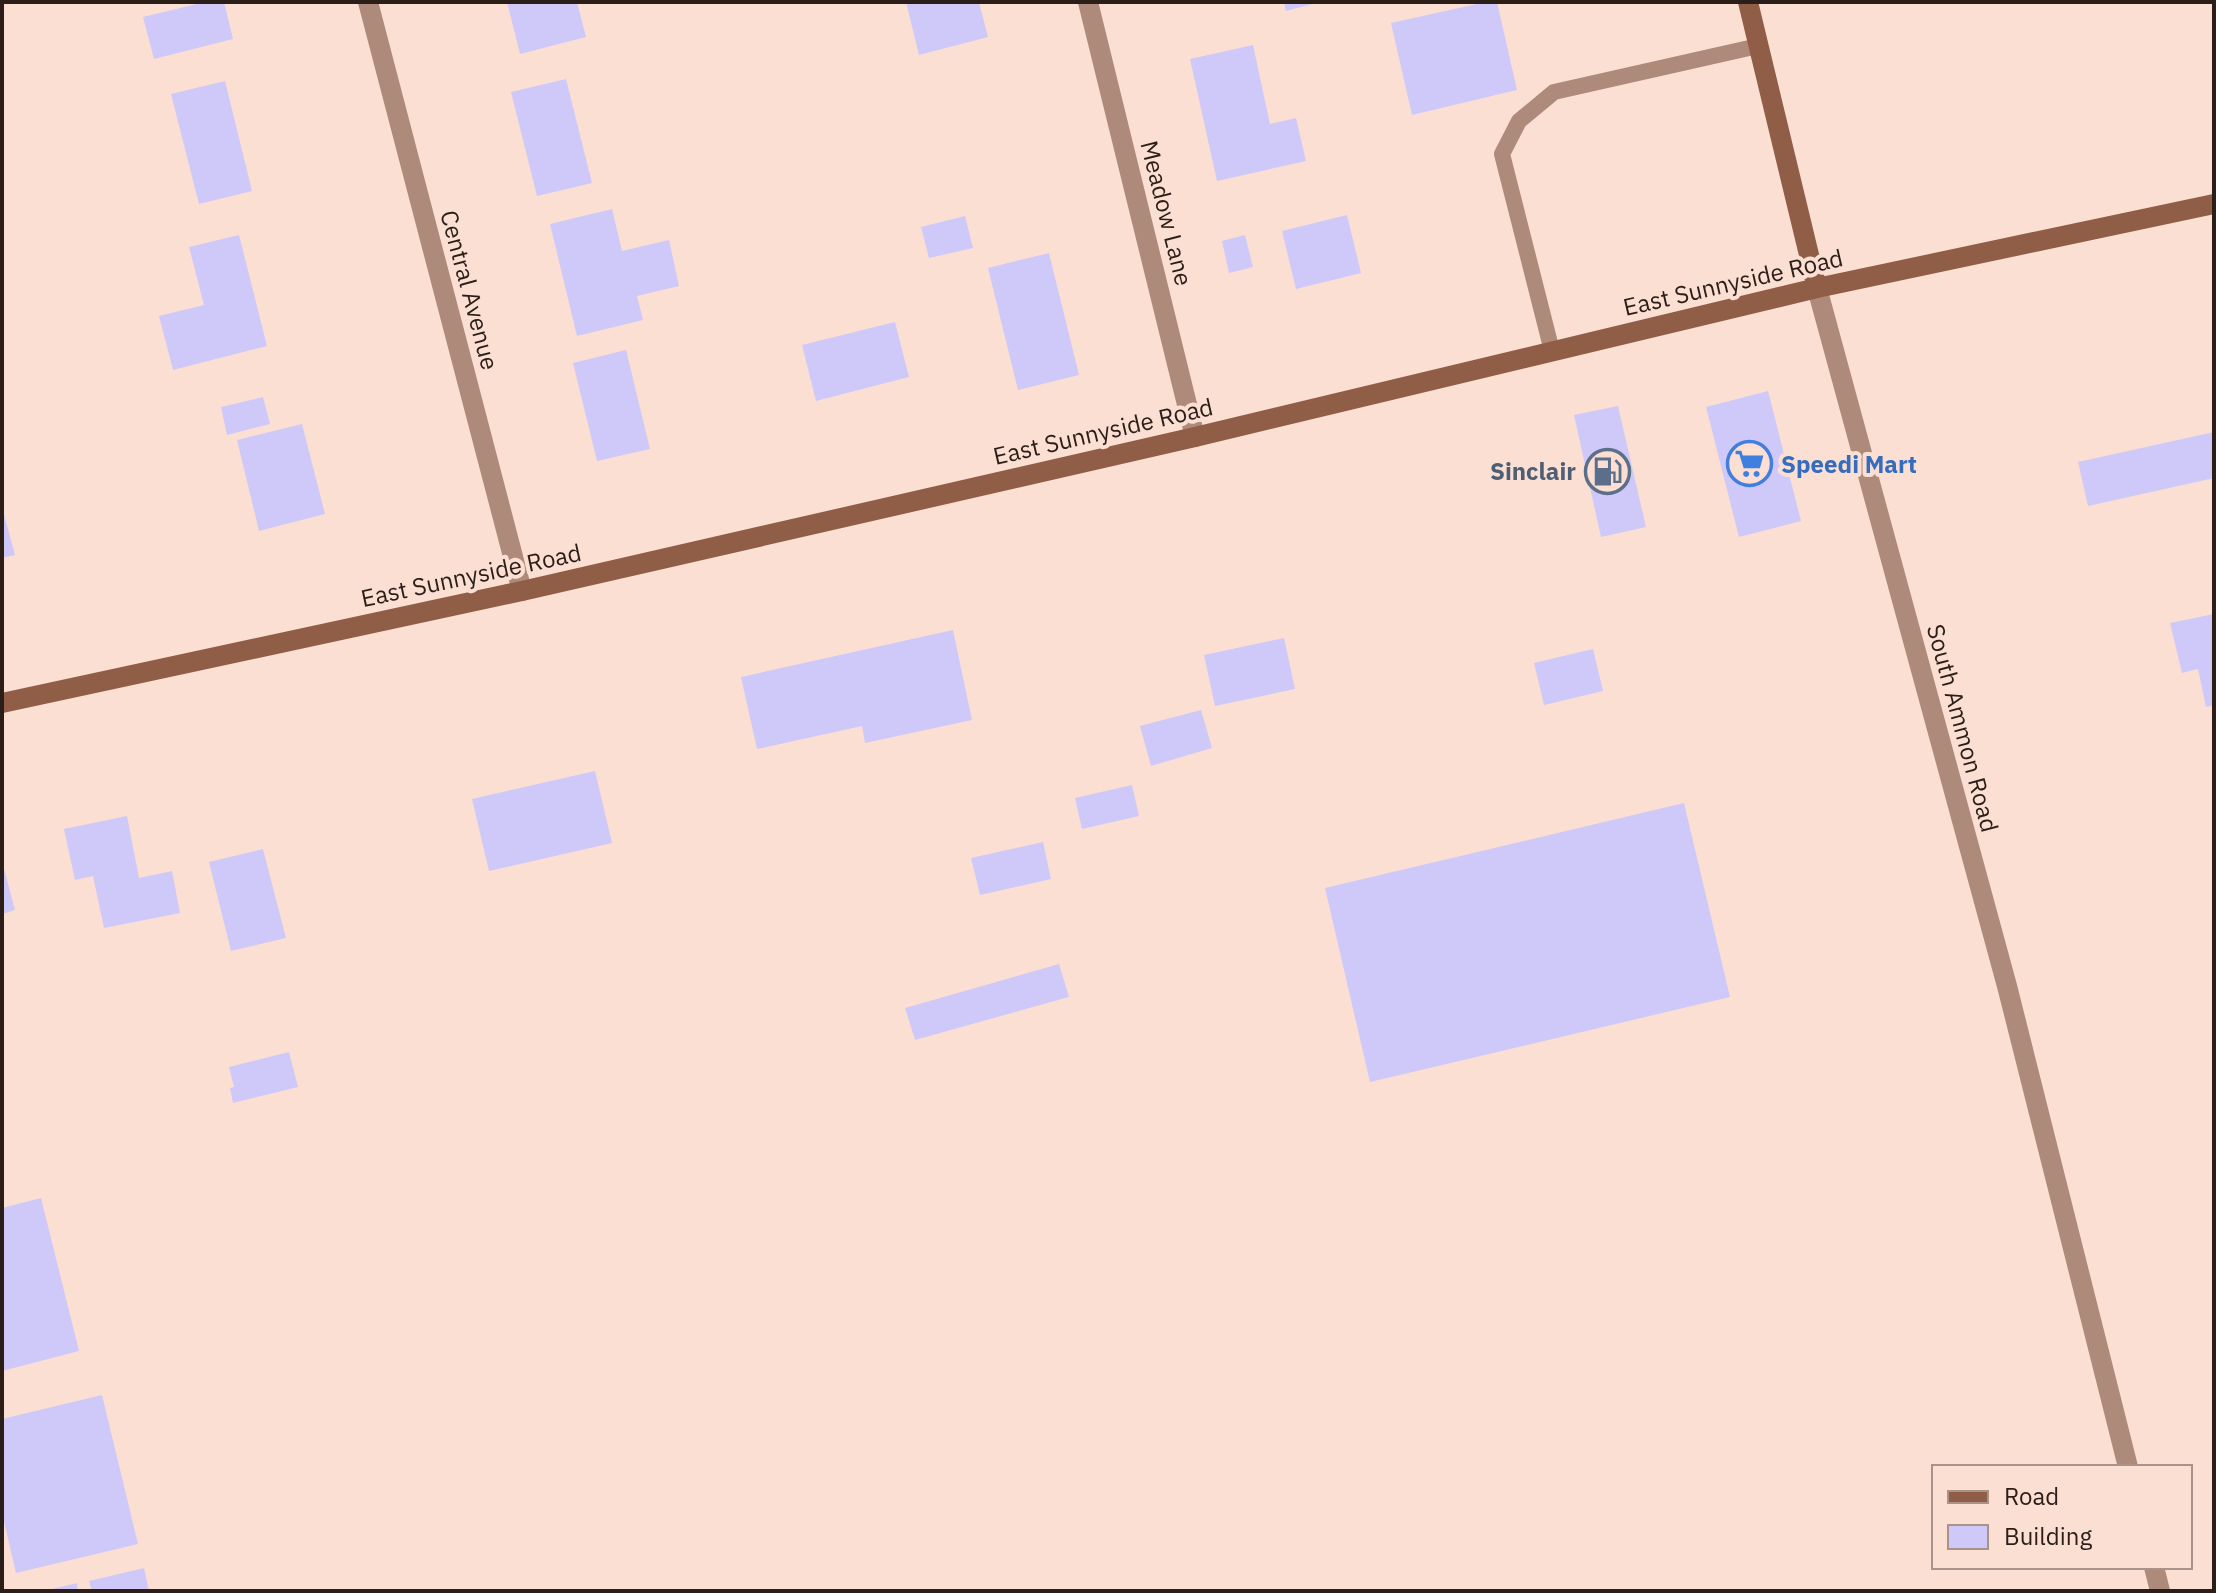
<svg xmlns="http://www.w3.org/2000/svg" width="2216" height="1593" font-family="'IBM Plex Sans',sans-serif">
<style>
.building{fill:#cfc9f9}
.lines{fill:none;stroke-linecap:round;stroke-linejoin:round}
.service{stroke:#ae8a7a;stroke-width:16}
.minor{stroke:#ae8a7a;stroke-width:20}
.tertiary{stroke:#ae8a7a;stroke-width:20}
.secondary{stroke:#905d46;stroke-width:20}
.labels{text-anchor:middle;dominant-baseline:central;stroke-width:8;stroke-linejoin:round;paint-order:stroke}
.street-label{font-size:24px;fill:#2b1e19;stroke:#fbdfd3}
.shop-label{font-size:24px;font-weight:bold;fill:#366cbe;stroke:#fbdfd3;text-anchor:start}
.service-label{font-size:24px;font-weight:bold;fill:#4e5e75;stroke:#fbdfd3;text-anchor:end}
</style>
<rect width="100%" height="100%" fill="#fbdfd3"/>
<path class="building" d="M205,2H224L233,39L154,59L143,17Z
M507,2H577L586,37L520,54Z
M906,2H979L988,37L919,55Z
M1284,2H1316V3L1286,11Z
M1486,2H1497L1517,90L1412,115L1391,23Z
M1253,45L1270,124L1296,118L1306,161L1217,181L1190,59Z
M566,79L592,183L537,196L511,92Z
M225,81L252,191L199,204L171,94Z
M612,209L622,251L669,240L679,286L637,296L643,320L577,336L550,224Z
M1347,215L1361,273L1296,289L1282,231Z
M965,216L973,248L929,258L921,227Z
M239,235L267,346L173,370L159,316L204,305L189,247Z
M1245,235L1253,267L1229,273L1222,241Z
M1049,253L1079,375L1018,390L988,268Z
M895,322L909,377L816,401L802,345Z
M626,350L650,449L597,461L573,363Z
M1768,391L1801,521L1739,537L1706,407Z
M263,397L270,424L227,435L221,407Z
M1618,406L1646,527L1601,537L1574,415Z
M302,424L325,514L259,531L237,440Z
M2214,432V478L2088,506L2078,462Z
M2,507L15,555L2,558Z
M2214,614V705L2206,707L2198,669L2182,673L2170,623Z
M953,630L972,720L865,743L862,726L757,749L741,677Z
M1284,638L1295,689L1215,706L1204,655Z
M1593,649L1603,691L1544,705L1534,663Z
M1201,710L1212,748L1151,766L1140,726Z
M595,771L612,843L489,871L472,799Z
M1132,785L1139,816L1082,829L1075,798Z
M1684,803L1730,997L1370,1082L1325,888Z
M127,816L139,878L172,871L180,913L104,928L93,876L75,880L64,829Z
M1043,842L1051,879L980,895L971,858Z
M263,849L286,938L231,951L209,862Z
M2,861L15,910L2,914Z
M1059,964L1069,997L915,1040L905,1008Z
M289,1052L298,1087L233,1103L230,1088L234,1087L229,1067Z
M41,1198L79,1351L2,1371V1208Z
M102,1395L138,1544L16,1573L2,1513V1419Z
M144,1568L149,1591H92L89,1581Z
M77,1583L78,1591H48V1590Z"/>
<g class="lines">
<path class="service" d="M1552,351L1502,154L1519,121L1554,92L1758,46"/>
<path class="minor" d="M368,2L522,591
M1088,2L1195,437"/>
<path class="tertiary" d="M1817,288L2007,986L2128,1467
M2154,1567L2160,1591"/>
<path class="secondary" d="M1748,2L1817,288
M2,703L522,591L1195,437L1817,288L2214,204"/>
</g>
<defs>
<symbol id="supermarket-ring" viewBox="-11 -11 22 22"><circle r="9.5" fill="#fbdfd3" stroke="#3f7fe0" stroke-width="1.5"/><path d="M-6-5.5h2.5l.6 2H6L4.5 2H-2.5L-4.4-4H-6ZM-1.5 3.2a1.3 1.3 0 1 0 .1 0ZM3 3.2a1.3 1.3 0 1 0 .1 0Z" fill="#3f7fe0"/></symbol>
<symbol id="fuel-ring" viewBox="-11 -11 22 22"><circle r="9.5" fill="#fbdfd3" stroke="#5c6f8a" stroke-width="1.5"/><path d="M-5.5-6h7V0h2V4h1.3V-2.5L3-4.5l.8-.8L6-3V5H2.5V1h-1V6h-7ZM-4.2-4.7v3.2H.2V-4.7Z" fill="#5c6f8a"/></symbol>
</defs>
<g fill-rule="evenodd">
<use href="#supermarket-ring" x="1724" y="438" width="51" height="51"/>
<use href="#fuel-ring" x="1582" y="446" width="51" height="51"/>
</g>
<g class="labels">
<g class="street-label">
<text transform="translate(1167 213) rotate(76)">Meadow Lane</text>
<text transform="translate(1733 282) rotate(-13)">East Sunnyside Road</text>
<text transform="translate(470 290) rotate(75)">Central Avenue</text>
<text transform="translate(1103 431) rotate(-13)">East Sunnyside Road</text>
<text transform="translate(471 575) rotate(-12)">East Sunnyside Road</text>
<text transform="translate(1963 728) rotate(75)">South Ammon Road</text>
</g>
<g class="shop-label">
<text x="1781" y="464">Speedi Mart</text>
</g>
<g class="service-label">
<text x="1576" y="471">Sinclair</text>
</g>
</g>
<rect width="2216" height="1593" fill="none" stroke="#2b1e19" stroke-width="8"/>
<rect x="1932" y="1465" width="260" height="104" fill="#fbdfd3" stroke="#a89289" stroke-width="2"/>
<rect x="1948" y="1491" width="40" height="12" fill="#905d46" stroke="#a89289" stroke-width="2"/>
<text x="2004" y="1505" font-size="24" fill="#2b1e19">Road</text>
<rect x="1948" y="1525" width="40" height="24" fill="#cfc9f9" stroke="#a89289" stroke-width="2"/>
<text x="2004" y="1545" font-size="24" fill="#2b1e19">Building</text>
</svg>
